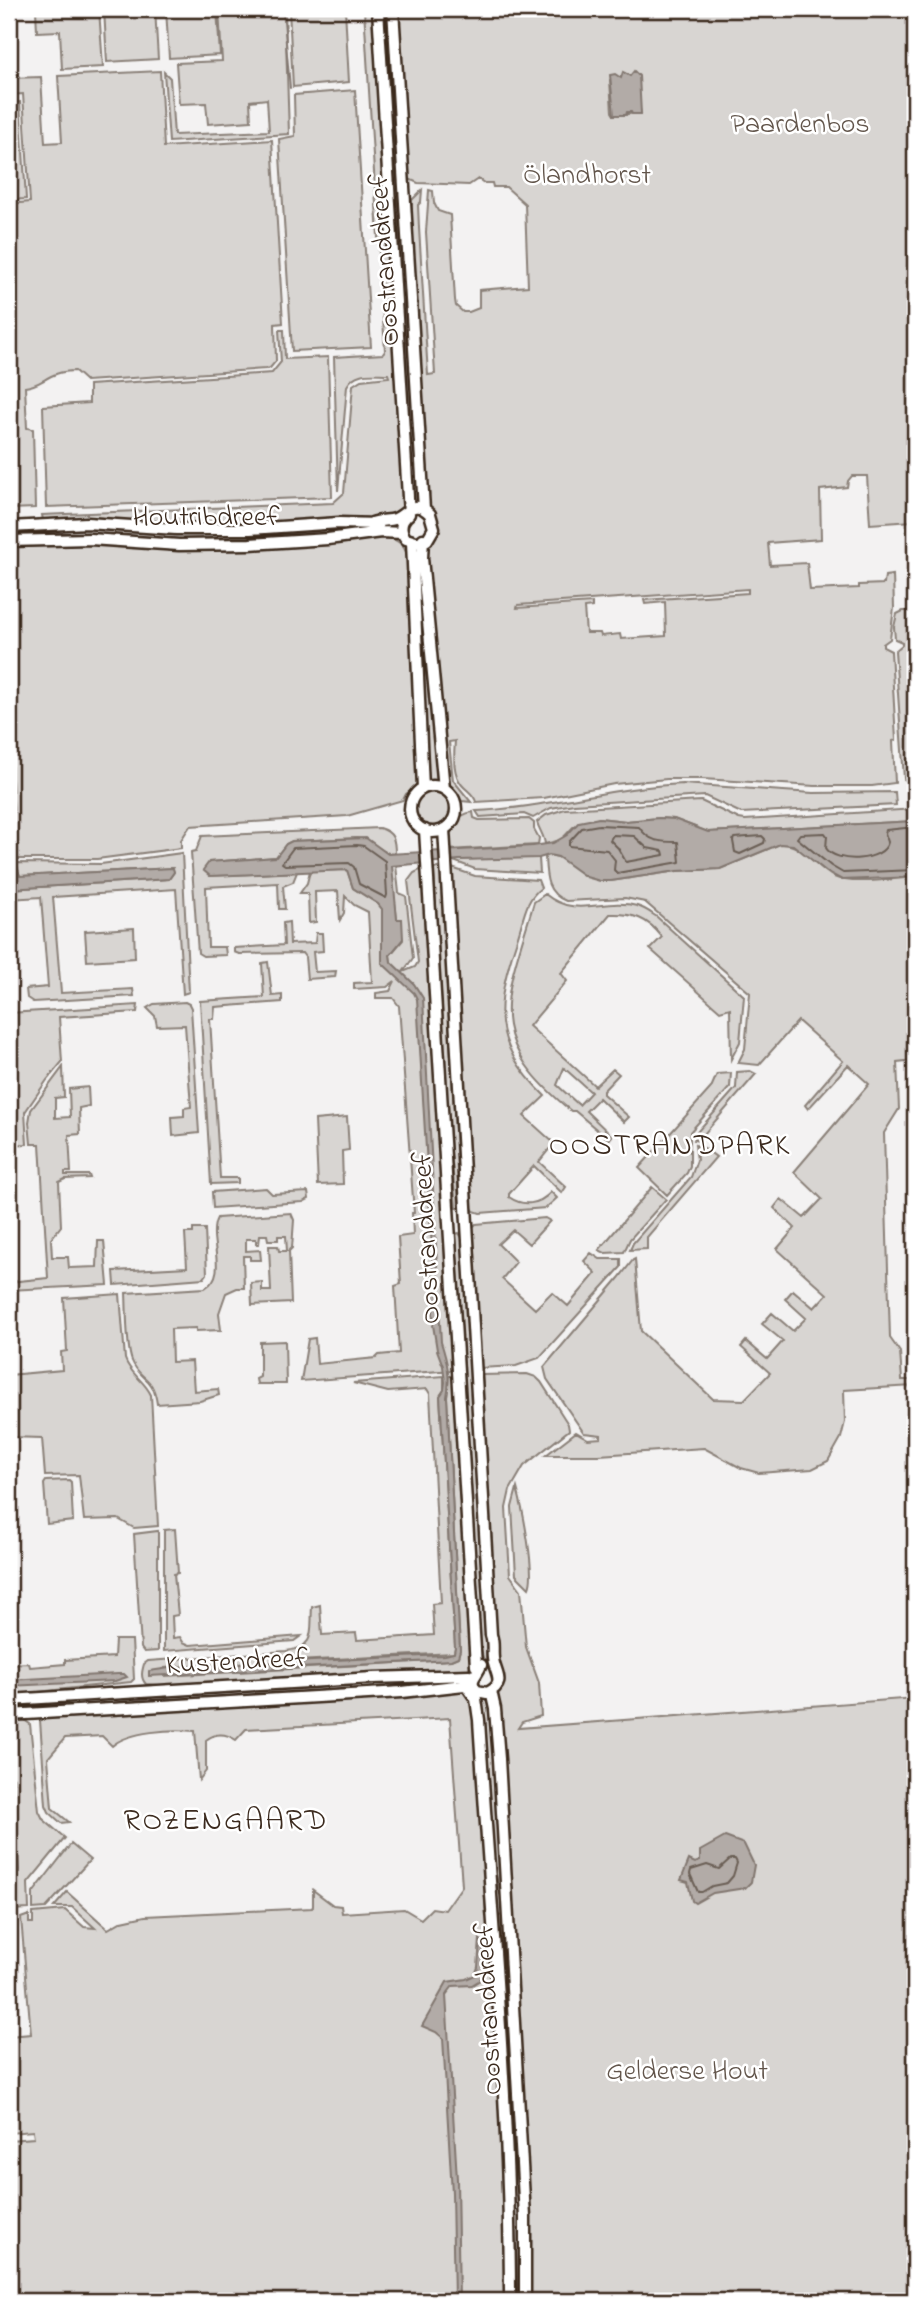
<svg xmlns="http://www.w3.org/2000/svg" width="924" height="2310" font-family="'Indie Flower',sans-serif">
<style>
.green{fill:#d8d5d2;stroke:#8a8078;stroke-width:2;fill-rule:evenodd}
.water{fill:#b2aba7;stroke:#827770;stroke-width:2}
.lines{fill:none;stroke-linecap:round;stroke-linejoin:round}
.shore{stroke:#6b5e55;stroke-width:2}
.stream{stroke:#827770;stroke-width:2}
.secondary-casing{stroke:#3b2a1e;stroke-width:15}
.secondary{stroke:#fff;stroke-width:10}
.labels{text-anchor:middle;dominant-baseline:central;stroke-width:5;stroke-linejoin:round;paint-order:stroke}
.park-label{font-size:28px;fill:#62554b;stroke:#fff}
.street-label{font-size:28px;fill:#3b2a1e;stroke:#fff}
.neighbourhood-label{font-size:30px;letter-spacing:2px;fill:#3b2a1e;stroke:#fff}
</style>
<rect width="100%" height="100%" fill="#f3f2f2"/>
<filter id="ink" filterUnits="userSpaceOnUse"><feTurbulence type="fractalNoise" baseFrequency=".0143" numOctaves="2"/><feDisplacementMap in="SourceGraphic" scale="14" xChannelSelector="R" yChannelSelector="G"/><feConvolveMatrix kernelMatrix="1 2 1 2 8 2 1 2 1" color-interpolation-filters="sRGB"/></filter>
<g filter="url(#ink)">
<path class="green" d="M36,9H99L103,67L62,69L60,31L37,32Z
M104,9H155L158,59L107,62Z
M166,9H217L220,55L169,58Z
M219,9H285L289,134L169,142L164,72L170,78L174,135L269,131L267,99L250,101L251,121L208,124L206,103L179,104L176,63L222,61Z
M289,9H345L349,82L293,87Z
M364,9H375L404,506L399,513L390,517C324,520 258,526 192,526C142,526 93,517 43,520L42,515L333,503L344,493L353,385L361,380L389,377L388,374C372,374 355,370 347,386L338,491L334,357L383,354L385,351Z
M379,9H387L400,182L394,178L389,104Z
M397,9H915V554L913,521L870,524L867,476H852L848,481L847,487L820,490L821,539L768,543L770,565L807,563L810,590L859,588V585L884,584L885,576L893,575L894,608L890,639L883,644V647L891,651L896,740L893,741L895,783L872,786H815L702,779H667L614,784L544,798L476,802C474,794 467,791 462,785C452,773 454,755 455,741L449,742L453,780L471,802L462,801L447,785L428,564V544L435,533L426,505L411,254L412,200L422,190L421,202L418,205L419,228L428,375L435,374L426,232L429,190L433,191L434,203L438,211L450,215L455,300L456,306L463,312H469L479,308V290L528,286L525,204L506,187H493L492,183H484L478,179L469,185L418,183L409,179ZM625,73L630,76L632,74L641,113L614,115L612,112L610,80L622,77ZM748,589V593L644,600L645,604L665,602L666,636L621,639L620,634L601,636L600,633H586L584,608L592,607V603L517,608L518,605Z
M160,71L164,147L272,140L283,323L275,324L276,361L270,368L266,369L86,381L75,371C48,371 44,385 25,387L27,428L33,429L35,508L9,509V204L30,202L23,94L9,95V78L41,77L45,143L62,142L58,76Z
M355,90L371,347L292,351L279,139L295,136L294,95Z
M20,102L26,199L9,200V103Z
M400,194L421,504L410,503L394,197Z
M279,330H284L285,359L328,357L332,497L46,507L43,406L89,403V385L272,373L281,362Z
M392,526V530C323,535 253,543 183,540C138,538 94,532 49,533V528L97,527L195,535L329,527Z
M387,538C397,539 404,545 407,555L420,780L418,786L406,794L403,800L347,816L190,826L181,840V848L97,859H16L9,717V545L99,543L201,550Z
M419,547L437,782H428L417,613L415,548Z
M903,611H915V783L911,784L904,779L895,651L902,645V642L895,639L894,627L897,614Z
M683,784L813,793L895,792L896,805L741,813L705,796L574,804L551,808L533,818L524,814L480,817L476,811C546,808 613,787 683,784Z
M416 809a17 17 0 1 1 34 0a17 17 0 1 1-34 0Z
M701,801L739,819L745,820L915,809V821L708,832L674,819L659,818L626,821L599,818L573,827L561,840L545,844C544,835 539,830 537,822L546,815L565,809Z
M473,812L474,818L479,820L529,819L534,823V829L539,838L538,845L448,850C448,833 453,815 473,812Z
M379,828C394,832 395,840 395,854C380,854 373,838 357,838L292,841L286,844L276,857L209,862L210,876L297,872L293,882L283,886L285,909H279L278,883L206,887L208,947H225L226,955L203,956L198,953L191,852L196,851L202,836Z
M837,838L861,840L877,838L881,842C873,853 843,855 832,846V843Z
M780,844C802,842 815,867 834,877C850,885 896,879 915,877V1060L897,1062L899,1109L884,1133L890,1338L900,1352L902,1380H915V1513L914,1386L844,1390L845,1422L841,1438L828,1461L812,1469L759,1473L741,1468L704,1448L599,1455H546L576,1432L588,1439L601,1438V1435L584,1433L547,1379L544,1367L619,1278L633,1260L635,1259L641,1331L713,1399L744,1400L770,1373L741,1347L746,1341L767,1359L783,1341L762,1324L772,1313L793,1331L806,1318L785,1299L793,1290L814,1308L827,1294L777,1249L795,1228L774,1208L781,1199L804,1218L822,1199L794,1172L869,1084L848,1065L808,1109L805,1105L843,1061L798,1021L759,1065L738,1063L745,1049L750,993L645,902L625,898L566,901C546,893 546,877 545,857L549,855L558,857L611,881L677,871L720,869Z
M182,853L189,992L183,994L176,889L53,897L61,993L133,989L134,996L33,1002L27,998L26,989L48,987L41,897L9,899V889L169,879L174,872L172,868L20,876L16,863L101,864Z
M504,858H539L540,873L475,869L451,860Z
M396,865L399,893L406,896L413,958L403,972L415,967L418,962L408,881L414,873L424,868L454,1370L301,1381L308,1339L315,1338L317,1364L376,1358L379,1355L399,1353L395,1286L401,1284L398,1237L413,1235L412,1213H414L399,1006L393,998H376V993L390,991L395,981L387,987L354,989V983L372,982L368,912L354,905L345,896L344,913L340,920L338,891L315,892L316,922L309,923L308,893H300L307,883L310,871L347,870L353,888L378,904L382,909V963L401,972L391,962L390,955L403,940L397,919L391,866Z
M441,867L459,1208H456L447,1105L434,869Z
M449,867L475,876L538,880L541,888C525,900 524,918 518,936C495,1005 489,1041 545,1096L524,1116L554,1143L539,1162L566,1187L562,1193L534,1166L509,1194V1197C523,1207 539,1205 551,1192L557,1198L546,1208L480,1213L474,1211L470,1205Z
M545,894C577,920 603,897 637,906C645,908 651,913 657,917L744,996L740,1042L731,1059L730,1008L720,1011L650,949L662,937C648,918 632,913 610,914L561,973L567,981L529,1026L595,1086L613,1069L619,1074L603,1091V1094L629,1117L624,1122L599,1098L586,1111L612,1136L609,1140L575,1111H571C481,1036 505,1001 534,902ZM564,1068L591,1092L579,1105L557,1085Z
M289,922L290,944L315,943L316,933H322L323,951L313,952L315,972L336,971L335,977L307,979L305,957L302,953L239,954L234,952V948L284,945L283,923Z
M134,928L135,958L87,961L85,931Z
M268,962L272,996L282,995V1002L215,1007L214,1019H210L220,1178H238V1183L211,1184L200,1001L264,997L262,963Z
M185,1002L189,1004L191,1008L199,1133L173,1136L172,1117L184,1116V1108L191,1107L185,1025L157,1026L155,1016L147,1008L154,1004Z
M138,1005L137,1012L59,1017L62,1062L47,1080L25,1112L27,1144L9,1145V1107L14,1106L11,1058H9L11,1049L9,1013Z
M63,1067L64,1097L55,1098V1118L70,1117L69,1089L88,1087L89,1106L79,1108L80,1134L69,1135L71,1172H65V1175H89L90,1178L65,1179L59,1182L61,1226L51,1239L52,1257H68L69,1268L97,1267L98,1241H104L108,1285L9,1290V1282L48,1278L40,1144H31L29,1122L31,1110Z
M750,1071L756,1074L698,1141L694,1140L697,1132L736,1088L737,1072Z
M731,1073L730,1087L690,1132V1166L687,1173L667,1195L639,1168L711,1088L717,1074Z
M347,1117L349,1150L342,1151L343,1184L318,1185L315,1120Z
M695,1145L704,1148L716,1157L647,1237V1249L630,1250L633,1243L691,1177L697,1160Z
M652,1187L666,1199L630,1239L624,1252L605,1253L599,1250Z
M266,1188L272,1194L308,1192L309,1199L303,1202L213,1208L212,1192Z
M291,1213L294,1220L292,1248L289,1251L291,1303L252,1305L251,1283L262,1282V1291H271L269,1246H278L279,1251H287L286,1236H278V1240H268L267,1235H260L259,1244H256V1239H246V1251L260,1250L261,1260H250V1256H243L244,1288H237L226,1293L219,1313L221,1330L196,1331V1328L171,1329L172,1362L192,1361L194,1391L218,1389L219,1395L200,1401L157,1404C153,1374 140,1381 132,1361C126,1347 127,1309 126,1293L205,1288C230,1273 206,1239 217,1218Z
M545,1218L550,1221L529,1244L513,1230L498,1244L516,1262L502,1279L535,1309L552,1292L568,1306L596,1273L584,1261L591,1253L600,1259H621V1267L539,1358L516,1366L480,1368L472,1228L476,1224Z
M193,1229H205L207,1274L204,1278L115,1285L114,1271L187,1267L185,1233H193Z
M459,1233L462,1238L487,1618L486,1659L484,1661L478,1639L456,1234Z
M120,1294L125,1359C130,1374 145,1381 151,1395L158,1526L134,1528L118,1519L84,1520L79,1475L45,1476L42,1438L9,1437V1375L62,1370L61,1352L67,1351L64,1298Z
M285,1341L286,1384H257L256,1379L260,1377V1342Z
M527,1374L536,1377L541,1382L568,1424L569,1430L524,1466L510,1490L506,1508L510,1575L521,1590L526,1647L539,1683L541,1716L522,1722L518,1728L915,1698V2301H9V2140L34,2138L33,2131L9,2133V2036L31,2034L21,1918L29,1915V1923H33V1913L65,1910L84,1927L95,1928L72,1907H54L67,1892L108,1929L122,1921L145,1916L312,1908L313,1906V1890L333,1905L341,1906L342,1913L404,1909L421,1919L432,1908L445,1910L462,1886L450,1718L246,1729L236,1740C226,1733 216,1732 206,1740V1771L199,1780L195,1731C172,1729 129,1731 112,1746L102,1736L65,1738L48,1758L52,1808L69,1822L61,1823L49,1812L46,1805L40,1720L44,1718L464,1691L470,1697L474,1710L486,1915L513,1916L500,1718L495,1698L497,1663L481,1375Z
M444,1376V1390L440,1396L455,1647L454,1653L176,1667L165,1668V1676L451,1660L458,1657L460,1650L447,1397L449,1376H454L472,1665L467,1671L170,1686L146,1684C140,1678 142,1671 144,1664L148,1661L286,1651C317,1647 310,1631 312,1607L320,1605L322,1635L356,1633L357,1640L434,1635L432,1604L441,1603L430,1394L427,1389L388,1392L353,1383Z
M69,1480L71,1482L73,1521L47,1524L44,1484L46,1481Z
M517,1488C522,1506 536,1573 529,1588L516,1575L512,1507Z
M175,1529L178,1573L174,1574L178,1615L172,1616L173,1638L180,1637L183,1642L190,1645L301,1636L294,1641L164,1651V1530Z
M158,1531V1651L144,1652L141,1648L134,1534Z
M115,1640H132L134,1679L131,1682L9,1695V1664L29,1663L30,1667L65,1664V1660L114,1657Z
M402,1680L463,1681L402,1688L151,1700L152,1695Z
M485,1697L493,1719L500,1845V1895C486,1831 485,1763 482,1699Z
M24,1720L30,1724L39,1811L43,1819L65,1838L28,1883L29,1909L9,1910V1888L18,1879L19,1870L14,1778L9,1773V1721Z
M71,1844L90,1860L46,1908L33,1909V1893Z"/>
<path class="water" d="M634,71L639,76L641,114H632L631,112H627L626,115H614L610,75L615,74L621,78L623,72L630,76Z
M9,717L16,863L20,876L173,868L174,872L169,879L9,889Z
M599,818L626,821L659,818L674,819L708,832L915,821V877L842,880L827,872L793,845L780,844L720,869L677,871L611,881H600L586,877L558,857L549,855L539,858L459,860L392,866L397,919H402L403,939L390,955L391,962L414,984L423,998L441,1342C447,1361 451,1377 447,1397L460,1650L458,1657L451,1660L149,1676V1671L176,1667L445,1655L454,1653L455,1647L440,1396L444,1390L445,1382L443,1366L437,1350L433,1325L432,1249L417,999L414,993L382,963V909L378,904L353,888L347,870L210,876L203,870L209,862L276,857L286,844L292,841L366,838L388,854L533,846L553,843L567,835L579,822Z
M118,1674H124L127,1677L115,1681L9,1686V1680Z
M725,1837L744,1844L754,1865L751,1882L745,1888L713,1893L695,1903L692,1901L688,1882L681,1880L689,1860L695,1863L700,1861V1851Z
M480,1939C486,1949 485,1968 480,1980L472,1985L453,1986L446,1995L457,2179L459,2301H454L452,2193L443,2038L436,2032L422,2026L447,1982L466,1979L475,1975L478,1967Z"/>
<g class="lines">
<path class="shore" d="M599,825L639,827C649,842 660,842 678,842L680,862L617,873L614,870L615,860L607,850L569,846V842L582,828Z
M915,827L886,830L885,833L888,842C884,862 835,864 826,848L827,836L825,833L800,834L797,838L831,866L843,873L915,870
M613,835L634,836L647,848L663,851L664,855L626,862L618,848L610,840Z
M762,836L765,839L764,843L740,854L735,852L733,841L734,838Z
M357,845L364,846L385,861L387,895L386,898L359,884L354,867L349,863L285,865L282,863L293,848Z
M730,1859H735L737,1863L733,1876L727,1883L712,1886L702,1892H698L690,1874L691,1870L707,1865L719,1869Z"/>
<path class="stream" d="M283,9L290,88"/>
<defs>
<path id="secondary" d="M393,9L424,509
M372,523C380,520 388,521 395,519C409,513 413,498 430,514L434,528L427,540L419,543L406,539C399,530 400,521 409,514C409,508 408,502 408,497L378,9
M9,527L87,523L176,529H250L339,523L379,524
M423,539L422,558L444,789
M9,541L90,539L179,545L250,544L328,539L381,532L402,533
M412,542L423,788
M410 809a23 23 0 1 1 46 0a23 23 0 1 1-46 0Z
M444,829L491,1635C494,1643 492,1650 493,1658C494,1673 508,1683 487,1693L477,1691C467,1680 477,1676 481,1665
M425,830L476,1666
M469,1689L476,1699L479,1720C491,1914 510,2107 510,2301
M491,1691L495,1709L499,1759L525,2217V2301
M9,1700L373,1678L469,1675
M9,1715L402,1692L473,1684"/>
</defs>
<use href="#secondary" class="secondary-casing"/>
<use href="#secondary" class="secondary"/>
</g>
</g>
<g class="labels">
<g class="park-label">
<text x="800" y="125">Paardenbos</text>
<text x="587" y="176">Ölandhorst</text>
<text x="687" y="2072">Gelderse Hout</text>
</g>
<g class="street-label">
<text transform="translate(386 260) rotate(-94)">Oostranddreef</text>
<text x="206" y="518">Houtribdreef</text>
<text transform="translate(428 1238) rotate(-93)">Oostranddreef</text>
<text transform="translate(237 1663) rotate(-3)">Kustendreef</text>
<text transform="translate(490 2009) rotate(-93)">Oostranddreef</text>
</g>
<g class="neighbourhood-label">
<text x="670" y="1147">OOSTRANDPARK</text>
<text x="226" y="1822">ROZENGAARD</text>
</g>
</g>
<rect width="924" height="2310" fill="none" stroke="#fff" stroke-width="35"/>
<rect x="18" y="18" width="889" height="2275" fill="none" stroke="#3b2a1e" stroke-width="2.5" filter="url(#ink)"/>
</svg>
